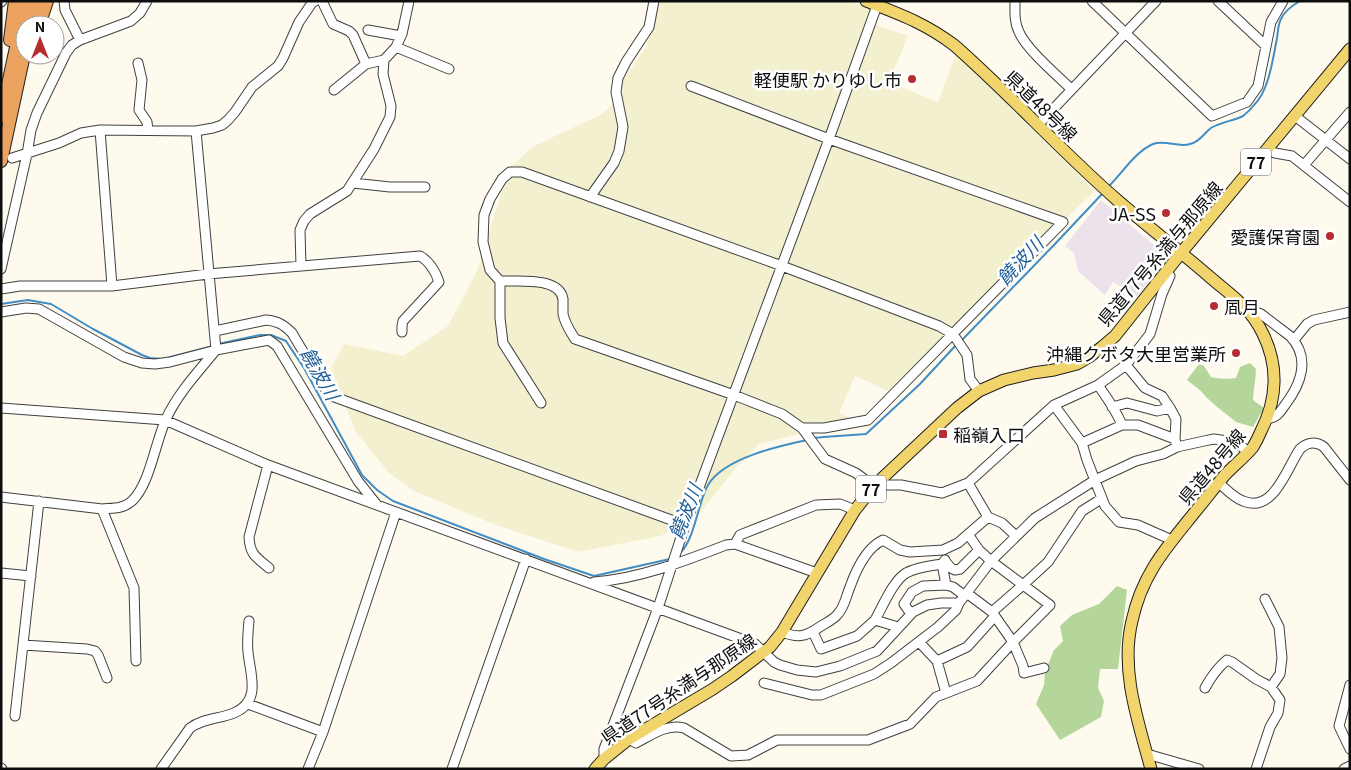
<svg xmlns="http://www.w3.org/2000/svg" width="1351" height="770" font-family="Georgia,'Noto Sans JP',serif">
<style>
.industrial{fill:#ebe2eb}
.farmland{fill:#f3f0d0}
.forest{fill:#b4d69a}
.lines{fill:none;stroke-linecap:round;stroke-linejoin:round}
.stream{stroke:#418dc5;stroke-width:2}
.minor-casing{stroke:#404040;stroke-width:11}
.major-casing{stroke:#1e1e1e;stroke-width:13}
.highway-casing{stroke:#1e1e1e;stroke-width:14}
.minor{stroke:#fff;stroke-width:9}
.major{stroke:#f1d46c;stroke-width:11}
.highway{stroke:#eca35f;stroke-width:12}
.poi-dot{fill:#b52d30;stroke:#fff;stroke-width:2}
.labels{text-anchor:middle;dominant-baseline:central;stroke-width:5;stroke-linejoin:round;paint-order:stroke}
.shield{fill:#fff;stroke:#565656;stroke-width:1}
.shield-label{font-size:16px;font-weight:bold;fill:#0d0d0d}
.poi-label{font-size:18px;fill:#0d0d0d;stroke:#fff;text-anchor:end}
.street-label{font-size:18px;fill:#0d0d0d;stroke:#fff}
.water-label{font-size:19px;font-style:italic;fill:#1e5f98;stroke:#fff}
</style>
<rect width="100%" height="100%" fill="#fefbee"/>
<path class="industrial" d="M1101,200L1161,251L1162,261L1137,297L1113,282L1105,295L1078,271L1074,253L1065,246Z"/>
<path class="farmland" d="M661,1H848L873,9L868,22L908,36L889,82L938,102L956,54L1095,191L965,314L888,391L855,376L839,413L854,419L823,428L759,444L735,469L701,512L661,536L578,552L496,525L416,492L389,473L355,431L331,368L344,344L403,356L448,326L477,271L509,169L532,147L602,114L622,95L623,80L646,47Z"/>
<path class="forest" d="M1250,363L1256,369C1256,380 1253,390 1253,400L1264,408L1253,427L1236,422L1216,406L1206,397L1201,391L1187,380L1199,364L1204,366L1211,377C1219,379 1228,379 1236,378L1240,367Z
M1117,586L1127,590L1118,669H1100L1098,688L1104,701L1101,717L1060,740L1036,704L1044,685L1045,672L1054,650L1063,641L1060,626L1072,615L1099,604Z"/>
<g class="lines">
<path class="stream" d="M1109,186C1123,172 1135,152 1153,144C1165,139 1178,148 1190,144C1200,142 1204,133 1211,128C1221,122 1233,121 1243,116C1247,113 1251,109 1254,105C1269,91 1273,58 1277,38C1278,32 1278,24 1281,19C1284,12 1293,5 1300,1
M1,304L28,300L51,304L93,329L142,355L150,358L163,359L213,346
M961,341L1054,245L1103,193
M218,344L260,335H271L286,341L304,368L362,475L377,490L393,501L544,559L594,576L670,559
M814,438L824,437L866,434L920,384L957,344
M678,554C694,545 698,501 708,485C724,458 779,446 807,440"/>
<defs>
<path id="minor" d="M64,1L65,10L80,40
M322,1L333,24L349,31L353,35L366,64
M1015,1C1015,12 1014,22 1019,32C1027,50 1057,75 1071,89
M1092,1L1212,116L1247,102L1258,86L1271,22L1283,1
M1218,1L1266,46
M1,2L2,1
M368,30L401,36
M396,47L449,69
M138,63L142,80L139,110L147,122L148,130
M691,86L829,139L1063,222L868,420L824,428H802
M334,90L366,64L384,60
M1295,116L1350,159
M1038,125L1156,1
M100,130L112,286
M1266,150L1275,153L1292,156L1350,202
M12,158L59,143L81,133L100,130L196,131L213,128L222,125L228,120L235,112L252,87L278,66L283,58L299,22L312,3L315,1
M1304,165L1350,112
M353,183L390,187H425
M590,197L614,163L619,151L623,127L616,92L618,78L626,62L649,27L654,1
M301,266L300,230L304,221L310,214L347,191L374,149L390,117L391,106L383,74L384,60L396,47L402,34L409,1
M1,269L27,154L31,130L37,113L66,53L72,45L80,40L131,21L140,13L147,1
M500,281C516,282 559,276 563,299C563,304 563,309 563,314C565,324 570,331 575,339L734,395L782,414L802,428L825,459L856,473L872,485H901L942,493L968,483L1054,405L1098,385L1126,365L1150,334L1162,294L1170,276L1166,271
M1,289L20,286H112L208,274L420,256C429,261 436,272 439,282L403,321L402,326V332
M1247,309L1261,314L1290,336C1311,358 1301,384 1285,405C1280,412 1277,418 1267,419
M1,312L26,308L39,309L124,357L142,363L155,364L170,362L216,350L269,340L277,346L358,481L377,505
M215,331L266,320C278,321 284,325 292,333L329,395L685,525
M1294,340L1307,324L1314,320L1350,312
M1126,365L1145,388L1162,396L1170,408L1176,419L1175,439L1177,447
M1098,385C1107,398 1116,410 1122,425
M541,403L503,343L500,318V281L490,270L483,242L484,215L490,199L502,179L510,172H522L782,266L939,326L953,334L967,355L970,379L979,391
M1054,405L1082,443L1087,460L1105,506L1119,522L1138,525L1172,540
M1112,407L1127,403L1157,411L1170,408
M1,408L165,420L268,465L755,644L774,662L780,665L797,670L816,672L840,666L877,651L913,612L927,605L941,603H959L991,561L1035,518L1095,480L1136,461L1163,454L1177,447L1204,441L1214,439L1227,441L1239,445L1249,452
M1082,443L1122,425H1138L1175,439
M268,465L249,537C250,555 256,557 269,568
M968,483L988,517L1002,523L1016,536
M1219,483C1226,489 1234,498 1243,501C1274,514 1287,467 1300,449C1307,442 1316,441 1324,447L1350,480
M1,497L102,509C113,508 123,509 132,501C150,484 155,443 166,419C178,393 198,372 216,350L196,131
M102,509L134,588L136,661
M968,534L979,550L991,561L1050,605L1013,642L1023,666L1024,673L1044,668
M735,544L740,535L816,505L840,504L855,510
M945,560L942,564L946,585
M945,561L951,568L955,570L960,569L979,550
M1,573L31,576
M594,582C638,579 685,561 726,545L735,544L817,573
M992,612L1024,584L1048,562L1082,511L1101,499
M911,614L904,604L912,592L923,586L946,585L953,587L965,596
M875,620C883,606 893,581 906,573C917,567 930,566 942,564
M782,632C797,638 805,637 818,628C824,624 833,620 837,615C845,607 846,596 850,587C856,570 866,548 883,540L900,550L910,552L943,550L958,543L988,517
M813,632L821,649L857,636L875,620L898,627
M919,642L937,661L946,693
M23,645L87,649L95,651L98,655L107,678
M937,661L967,647L995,616
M764,683L812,695H821L874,674L891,663L938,627L956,610L959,603
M1350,685L1339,726L1350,749
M1205,688C1211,677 1217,668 1227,660L1232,662L1256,679L1271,687
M248,704L323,732
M15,716L39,501
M629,739L636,743C650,736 667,723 684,728L731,756L748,755L777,740H868L910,724L936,697L977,681L1013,642L992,612L968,594
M1147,754L1199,769
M604,759V749L658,608L685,525L829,139L875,11L880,1
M1,768L2,769
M161,769L190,728C203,718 220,719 234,713C262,701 250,674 248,652C247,641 248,631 249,621
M308,769L323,732L396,512
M452,769L526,559
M1256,769L1270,727L1278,713L1280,700L1271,687L1280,674L1282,658L1279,627L1265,599
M1344,769L1350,766"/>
<path id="major" d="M866,1C899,14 925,23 954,45C1010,94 1060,150 1116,199C1147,226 1180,251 1211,278C1232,296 1251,308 1263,334C1279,366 1277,400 1261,431C1259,436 1256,442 1253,447C1244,458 1233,466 1224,476C1214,488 1205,500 1195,512C1166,548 1142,574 1132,621C1120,670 1138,721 1151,769
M595,769L604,759L629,739L713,689L732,676L770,647L782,632L855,510L875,485L957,408L979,391L1004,380L1033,373L1054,370L1077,364L1089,357L1102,347L1115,336L1181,253L1350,49"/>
<path id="highway" d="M30,25L36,1
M39,25L47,1
M10,40L15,1
M1,117L26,1
M1,161L25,50"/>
</defs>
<use href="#minor" class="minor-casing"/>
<use href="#major" class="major-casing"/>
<use href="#highway" class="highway-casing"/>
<use href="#minor" class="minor"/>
<use href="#major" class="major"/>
<use href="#highway" class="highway"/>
</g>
<g class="poi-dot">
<circle cx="912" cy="79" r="5"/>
<circle cx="1166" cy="213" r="5"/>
<circle cx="1330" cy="236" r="5"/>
<circle cx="1214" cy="306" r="5"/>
<circle cx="1236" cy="353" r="5"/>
<rect x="938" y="429" width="10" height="10" rx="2.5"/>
</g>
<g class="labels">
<g class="shield">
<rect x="1241" y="148.5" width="30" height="27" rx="4"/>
<rect x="856" y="475.5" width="30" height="27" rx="4"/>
</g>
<g class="shield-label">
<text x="1256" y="162">77</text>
<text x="871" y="489">77</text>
</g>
<g class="poi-label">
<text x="902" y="79">軽便駅 かりゆし市</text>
<text x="1156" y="213">JA-SS</text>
<text x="1320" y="236">愛護保育園</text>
<text x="1224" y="306" text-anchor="start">凮月</text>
<text x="1226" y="353">沖縄クボタ大里営業所</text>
<text x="953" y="434" text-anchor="start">稲嶺入口</text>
</g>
<g class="street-label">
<text transform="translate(1042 105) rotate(44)">県道48号線</text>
<text transform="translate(1159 253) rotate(-50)">県道77号糸満与那原線</text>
<text transform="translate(1211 466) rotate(-50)">県道48号線</text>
<text transform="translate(678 688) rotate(-34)">県道77号糸満与那原線</text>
</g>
<g class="water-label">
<text transform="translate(1019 260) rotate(-47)">饒波川</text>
<text transform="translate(321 373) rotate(60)">饒波川</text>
<text transform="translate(684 511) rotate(-68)">饒波川</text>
</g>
</g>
<rect width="1351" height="770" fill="none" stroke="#0d0d0d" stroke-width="5"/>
<g transform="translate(40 40)"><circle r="24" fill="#ffffff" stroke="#9e9e9e"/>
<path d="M0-4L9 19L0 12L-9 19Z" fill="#b52d30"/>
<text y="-8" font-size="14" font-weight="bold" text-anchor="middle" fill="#0d0d0d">N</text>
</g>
</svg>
